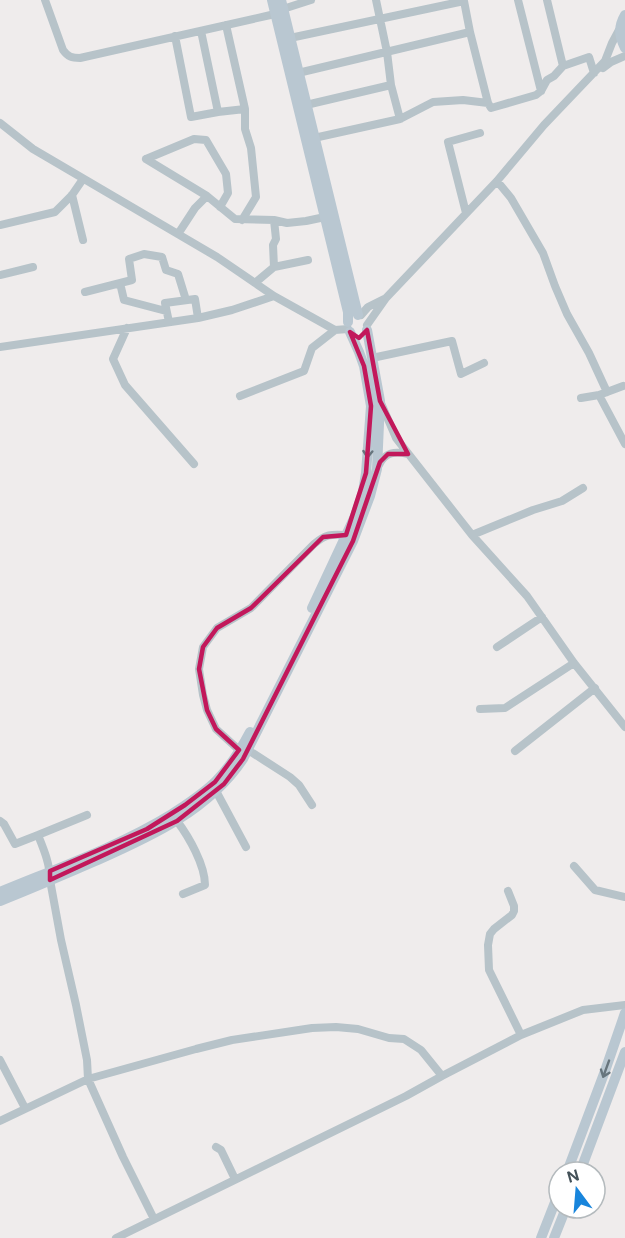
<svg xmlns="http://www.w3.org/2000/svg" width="625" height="1238" font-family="'DM Sans',sans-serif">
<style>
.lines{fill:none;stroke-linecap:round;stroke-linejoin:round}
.minor{stroke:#b7c3c9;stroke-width:8}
.secondary{stroke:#b9c7d1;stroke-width:10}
.oneway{stroke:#67757d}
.marked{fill:none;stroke:#c2185b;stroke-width:4.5;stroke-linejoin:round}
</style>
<rect width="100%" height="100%" fill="#efecec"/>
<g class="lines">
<path class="minor" d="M45,0L63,50C68,57 72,58 80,58L275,14
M376,0L387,52L391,85
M518,0L541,91
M547,0L563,66
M283,9L311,0
M226,25L245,109V129L251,148L256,197L242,220
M201,31L218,112L245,109
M175,36L191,117L218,112
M290,38L464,1L470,32L488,103L491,108L536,95L541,91L547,80L554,76L563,66L589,57L594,73
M603,68L611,62L625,56
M298,73L470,32
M306,105L391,85L400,119
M0,123L33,149L217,257L274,296L335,330L348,329
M314,138L400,119L433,102L463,100L488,103
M146,159L207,196L235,219L274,220L287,223L306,221L325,217
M146,159L194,139L206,140L226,174L228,193L220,207
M497,181L511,198L543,253L555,286L567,314L589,353L607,392
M72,195L83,240
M466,213L448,142L480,133
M0,225L55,212L72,195L83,179
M178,234L195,208L207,196
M274,267L308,260
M0,275L33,267
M120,283L124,300L166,311
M255,283L274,267L273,245L276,239L274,220
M85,292L132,280L129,259L144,254L162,257L166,270L178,274L186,300
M361,315L368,307L384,299
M169,322L165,303L195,299L198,318
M367,325L386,298L497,181L544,125L605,61L612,43L619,30
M127,328L113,359L125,385L194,464
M0,347L198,318L232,310L274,296
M372,358L452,341L461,374L484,363
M599,395L625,444
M240,396L304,371L312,348L335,330
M581,398L599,395L623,386
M381,403L396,438L472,535L527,596L574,663L625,727
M379,465C385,452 395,451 408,454
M472,535L533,510L562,501L583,488
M497,647L542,617
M480,709L505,708L574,663
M239,750L216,729L207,710L203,695L199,669L203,647L217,628L251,608L314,544C326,534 331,534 346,535
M248,750L290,777L299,785L312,805
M515,751L595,688
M216,791L246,847
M87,815L38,835C44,850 50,864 50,880L61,940L76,1005L87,1060L88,1079L123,1157L154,1219
M0,821L4,824L15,844L38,835
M177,821C189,837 205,865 205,885L183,894
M574,866L595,890L625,897
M508,891L514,906V911L512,915L494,929L490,934L488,945L489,970L521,1035
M0,1060L25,1108
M0,1121L88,1079L196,1049L232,1040L312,1028L336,1027L358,1029L389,1038L404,1039L421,1050L442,1076
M216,1147L221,1150L235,1179
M116,1238L406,1096L442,1076L521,1035L583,1010L625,1005"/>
<path class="secondary" d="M272,0L348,312V322
M281,0L358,315
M625,15C618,27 619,36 625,48
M312,608L355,516L363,492L366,473L371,406L364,366L359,352L350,332
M0,892C58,868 118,847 172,814C187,804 203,794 216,781C230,767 241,749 250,732
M0,901C33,888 65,874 98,860C152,836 209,810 243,759L353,541L370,496L377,469L380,401L367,330
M567,1172L605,1071L625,1013
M580,1172L625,1052
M541,1238L559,1192
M554,1238L566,1208"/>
</g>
<defs><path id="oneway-shaft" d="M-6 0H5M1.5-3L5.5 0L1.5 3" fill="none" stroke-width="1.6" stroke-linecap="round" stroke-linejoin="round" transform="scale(1.5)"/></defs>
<g class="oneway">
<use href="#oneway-shaft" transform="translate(368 449) rotate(93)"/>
<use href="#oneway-shaft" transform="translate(606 1069) rotate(110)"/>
</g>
<path class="marked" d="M367,330L380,401L408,454H388L380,462L353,541L243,759L224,784L177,821L50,880V871L147,829L185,805L215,782L239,750L216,729L207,710L199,669L203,647L217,628L251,608L323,537L346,535L366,473L371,406L364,366L350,332L359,338Z"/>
<g transform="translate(577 1190) rotate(344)"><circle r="28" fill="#ffffff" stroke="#b4babd" stroke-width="1.5"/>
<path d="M0-4.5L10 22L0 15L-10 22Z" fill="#1885dc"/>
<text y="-9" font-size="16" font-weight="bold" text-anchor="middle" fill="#445259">N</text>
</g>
</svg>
